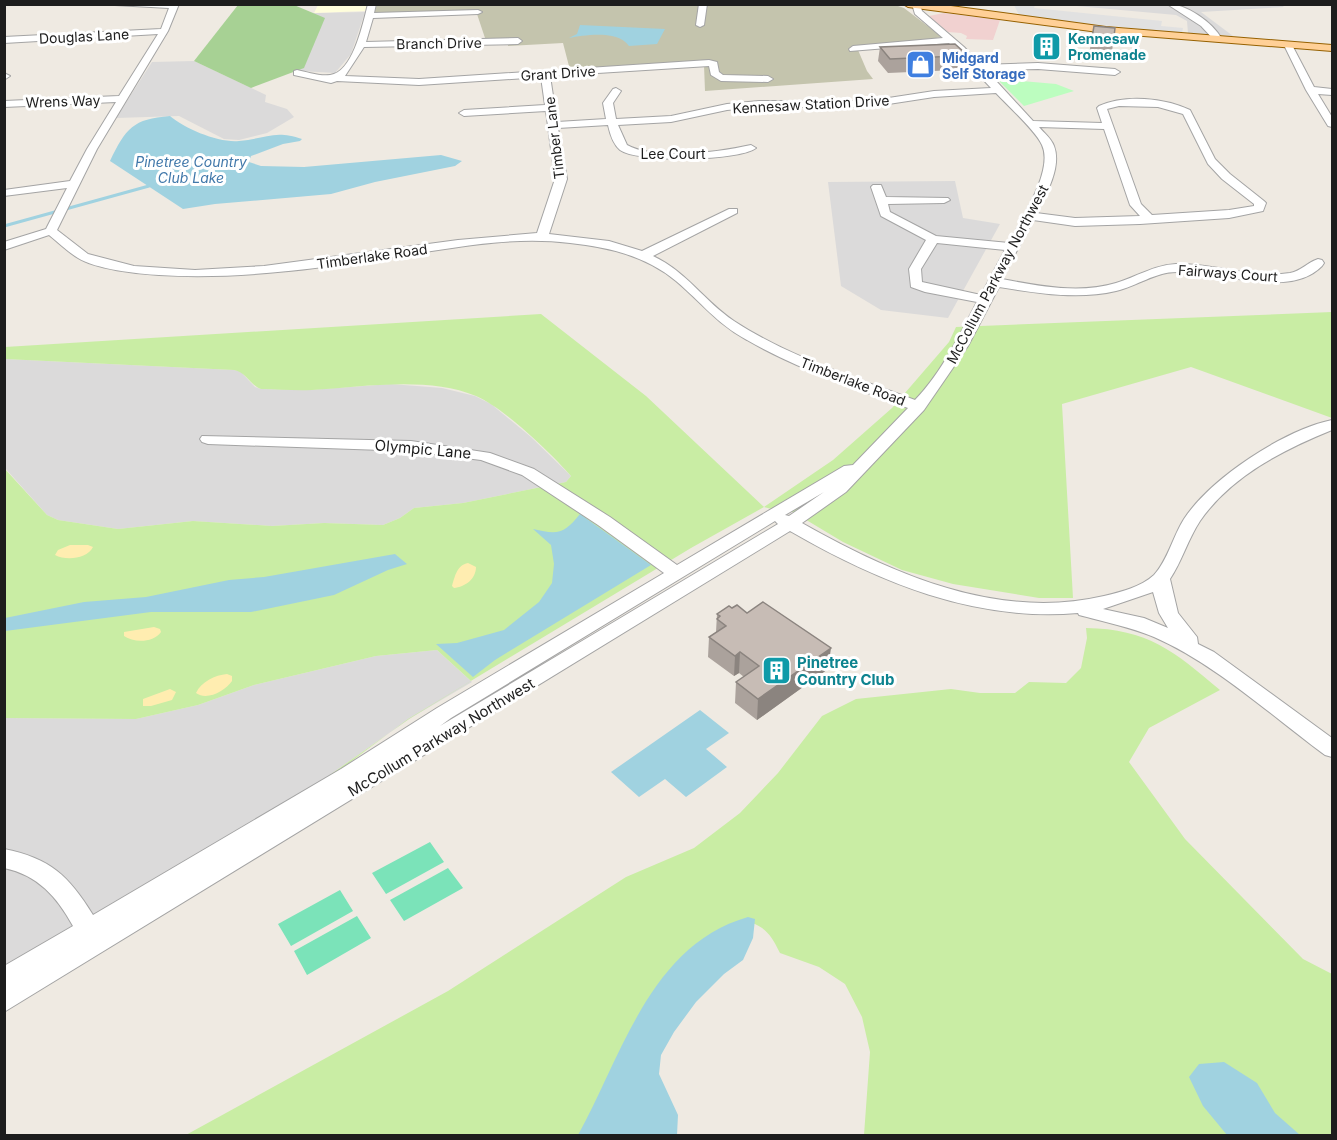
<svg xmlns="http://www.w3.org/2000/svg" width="1337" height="1140" font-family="Inter,sans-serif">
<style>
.residential{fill:#dbdada}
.commercial{fill:#f1d1d0}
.education{fill:#fffedb}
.construction{fill:#c4c4ad}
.grass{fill:#c9eda4}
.forest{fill:#a7d194}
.sand{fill:#ffedb0}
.park{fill:#bcfdbf}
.pitch{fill:#7be3b9}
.parking{fill:#e1e1e1}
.water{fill:#a0d2e0}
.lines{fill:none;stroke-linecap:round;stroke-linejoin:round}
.stream{stroke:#a0d2e0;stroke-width:3}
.minor-casing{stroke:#a4a4a4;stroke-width:2}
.major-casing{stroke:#966100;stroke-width:2}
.minor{fill:#fff;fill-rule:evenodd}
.major{fill:#ffd097;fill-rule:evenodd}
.wall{fill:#aba29c}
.shaded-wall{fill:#8b847f}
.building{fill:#c7bcb5;stroke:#8b847f;stroke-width:1.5}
.labels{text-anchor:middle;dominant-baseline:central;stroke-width:6;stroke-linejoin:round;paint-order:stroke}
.far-street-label{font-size:14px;fill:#1d1d1d;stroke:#fff}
.far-culture-label{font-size:14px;font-weight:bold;fill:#0d838f;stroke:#fff;text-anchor:start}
.far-shop-label{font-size:14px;font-weight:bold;fill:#366cbe;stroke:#fff;text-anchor:start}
.far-water-label{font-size:14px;font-style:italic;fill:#4178aa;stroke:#fff}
.street-label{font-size:15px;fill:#1d1d1d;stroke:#fff}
.culture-label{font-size:15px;font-weight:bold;fill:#0d838f;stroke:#fff;text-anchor:start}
</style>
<rect width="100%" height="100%" fill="#efeae2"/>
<path class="residential" d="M1280,4L1284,7L1201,12L1233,36L1188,33L1187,21L1176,15L1066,5Z
M365,12L351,54L335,73L283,70L314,13Z
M194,61L266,95L265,102L287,109L294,117L267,133L239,140L224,139L179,116L116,118L152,62Z
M955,181L963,218L1000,224L948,318L881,310L841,286L828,182Z
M5,359L234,370L240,371L255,387L261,389L309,390L391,384L442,388L475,396L491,404L531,437L571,476L566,482L463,503L414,508L400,518L383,525L324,523L272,526L193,521L118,529L58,520L47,515L5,468Z
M437,650L472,682L409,719L327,777L5,969V718L136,719L198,705L254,685L376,656Z"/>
<path class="commercial" d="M944,13L1000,20L993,40L966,39L967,36L961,33L948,32L929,16Z"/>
<path class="education" d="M318,5V4L367,5L365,11L314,13Z"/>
<path class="construction" d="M377,4L895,5L904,8L942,37L858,50L867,71L873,79L705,91L704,65L570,70L563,43L508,46V41H486L476,11L374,14Z"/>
<path class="grass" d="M1332,312V418L1191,367L1062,404L1073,598H1039L953,584L902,570L843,542L793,512L779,511L764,507L691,548L408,719L333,775L327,777L409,719L471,681L437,650L376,656L254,685L198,705L136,719L5,718L4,468L47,515L58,520L118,529L193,521L272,526L324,523L383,525L400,518L414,508L463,503L566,482L571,476C551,453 504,408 476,396C428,376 363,387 312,390C295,391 278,389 261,389C250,385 246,372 234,370L5,359V347L541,314L646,396L764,507L833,460L892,408L949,342L956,327Z
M1086,628C1148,629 1174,651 1220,690L1149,728L1129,762L1185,839L1303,959L1332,974V1135H864L870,1052L862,1017L845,984L819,967L780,953C771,935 765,925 744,921L585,1135L184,1136L448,991L626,877L694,848L740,813L778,773L822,716L856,699L951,689L980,693H1015L1029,682L1066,683L1081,668L1087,638Z"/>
<path class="forest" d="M238,5H294L325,18L304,68L251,88L194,61Z"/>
<path class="sand" d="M70,545H88L93,547C87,559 66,561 55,555L58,550Z
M468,563L476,567C476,579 465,587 454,588L452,586C455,576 457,565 468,563Z
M154,627L160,629L161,632C153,643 134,643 124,636V632Z
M227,674L232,676V681C225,691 207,701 196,693C201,682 215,675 227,674Z
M170,689L176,692L172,700L151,706H143V699Z"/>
<path class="park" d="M997,79L1056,84L1074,91L1024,106Z"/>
<path class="pitch" d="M430,842L444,862L386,894L372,873Z
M448,868L463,888L404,921L390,900Z
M340,890L353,911L291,946L278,924Z
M357,916L371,938L307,975L294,951Z"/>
<path class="parking" d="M1014,5H1035L1034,8L1162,21L1161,26L1183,28L1182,33L1032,18L1019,15Z"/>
<path class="water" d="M580,25L665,29L657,44L629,46C618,30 585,35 569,38L577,34Z
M170,116C185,129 219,143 239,141C265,139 274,129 302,139L300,141L283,144L251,156L249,162L261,166L304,167L441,155L462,161L455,166L375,182L331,194L215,204L183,209L110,161C126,128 133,119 170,116Z
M580,514L651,565L495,660L473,677L436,644L457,643L504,630L539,602L552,583L554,564L551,545L533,529C558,535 564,534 580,514Z
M395,554L407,564L388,570L334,595L251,612H151L5,631V618L84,602L146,597L229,580L264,577Z
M700,710L729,733L706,749L727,767L686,797L665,779L639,797L611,772Z
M748,917L755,919L753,938L743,960L724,974L696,1002L674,1032L661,1055L659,1074L678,1115L677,1135H578C622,1056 650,945 748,917Z
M1224,1062L1257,1083L1275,1113L1300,1135H1227L1203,1106L1189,1077L1199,1064Z"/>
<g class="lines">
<path class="stream" d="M4,226L149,186"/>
<defs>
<path id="minor" d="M97,4H179L168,31L97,149L57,230L88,254L134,266L195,270L264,266L458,240L537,233L555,179L546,111L464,116L459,113L464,110L545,105L541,77L419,85L337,81L331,83L294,75V71L297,70C307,72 324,78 334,74C354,67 363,23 368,4H376L374,13L478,10L482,12L478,14L373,18L366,42L518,38L522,41L518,44L364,47L345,76L419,79L709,60L717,62L719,72L723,75L768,76L773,79L768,82L721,81L711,75L709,66L550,76L557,122L606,119L603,103L613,89L616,88L621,91L613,103L616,119L671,116L727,104L759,101H869L934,91L991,88L949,43L850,51L849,49L853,46L943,38L915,14L912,4H920L922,11L964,47L981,65L1038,63L1115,69L1120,72L1115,75L1038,69L986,70L1033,121L1102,123L1097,108L1099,106C1126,94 1164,98 1190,110L1215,159L1230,174L1264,201L1266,203L1263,211L1229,218L1140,224L1075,226L1033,220L1002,279C1038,286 1080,294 1116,283C1136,277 1154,265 1176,264C1214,263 1252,279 1290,273C1301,271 1308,262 1318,259L1322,260L1324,263L1322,266C1289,300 1219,270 1177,272C1155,272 1137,286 1116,291C1078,300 1037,293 999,287L968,346L924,410L846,492L802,523C892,574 998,621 1104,596C1121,592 1141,587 1154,575C1168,560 1173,536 1184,519C1211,478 1284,430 1332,420V430C1283,450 1231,476 1200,521C1188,539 1182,561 1170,579L1178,613L1197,637L1198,644L1214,652L1332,738V757L1325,755C1272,716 1214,663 1154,637C1130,627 1105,622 1079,615L1078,613C975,622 878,582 790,531L4,1012V966L73,926C57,897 38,875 4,868V849C50,858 69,876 93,915L341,769L437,708L664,573L598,525L522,475L481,460L411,451L208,444L202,442L200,439L202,436L411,441L490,453L534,469L610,517L677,565L844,466L853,465L908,408C853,387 797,369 747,340C716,323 702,303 676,281C646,256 608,247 570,243C513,236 457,247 401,256C321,268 240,280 159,275C138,274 95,269 78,258C68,252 59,243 49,235L4,250V242L46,229L67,188L4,196V190L70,181L87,149L116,102L4,107V101L119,96L158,34L4,43V37L161,29L169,8ZM996,93C1008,106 1036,131 1042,145C1054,170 1021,220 1009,243L936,236L890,212L888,204L944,203L950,200L948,198L886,197L881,185H873L871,187L881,216L926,240L909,269L911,287L925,292L977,302C959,336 942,372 915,400C854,377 789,357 734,321C704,301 687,272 653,256L737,213V209H729L642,251L609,241L549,234L567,179L558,128L608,125C610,134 613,144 620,150C637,163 740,161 756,148L751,145C719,152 656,161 627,145L618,125L671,122L727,110L759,107H869L934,97ZM1119,106L1158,107L1183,114L1208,164L1222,179L1254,204V206L1229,210L1152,215L1141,204L1107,109ZM1039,127L1104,129L1130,205L1140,216L1075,218L1036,213C1046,195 1062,167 1054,146C1051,138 1044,133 1039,127ZM937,243L1005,250L981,295L922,282L921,269ZM824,492L789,516L785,515ZM775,521L778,524L440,726L451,718ZM1153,592L1159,613L1168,628L1144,618L1103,609Z
M699,4H707L704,25L700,27L696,25Z
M1167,4C1187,4 1212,22 1222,39L1215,41L1201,26Z
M1288,42L1292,45L1314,87L1332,89V95L1318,94L1332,117V127L1328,126L1306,90L1284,45Z
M4,73L10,76L4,80Z"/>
<path id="major" d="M903,4H936L1106,27L1332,45V51L1106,33L908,7Z"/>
</defs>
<use href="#minor" class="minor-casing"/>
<use href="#major" class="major-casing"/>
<use href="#minor" class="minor"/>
<use href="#major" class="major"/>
</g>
<path class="wall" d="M1094,26L1113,45L1111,56L1089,54Z
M880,47L966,54L964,68H956V70L888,73L878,61Z
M717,614L828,669L757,720L735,703L736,682L744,677L739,673L734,676L708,657L709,637L716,632Z"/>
<path class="shaded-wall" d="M831,648L828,669L757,720L758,699Z
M740,652L739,673L734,676L735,656Z"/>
<path class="building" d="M1094,26L1115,28L1113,45L1091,43Z
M955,44L966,54L956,55L958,56L890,59L880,47Z
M763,602L831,648L758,699L736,682L759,666L740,652L735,656L709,637L726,626L717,619L720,616L717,614L729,606L732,608L737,605L747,613Z"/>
<defs>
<symbol id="building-square" viewBox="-11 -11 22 22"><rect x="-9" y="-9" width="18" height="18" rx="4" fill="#0f9aa8" stroke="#fff"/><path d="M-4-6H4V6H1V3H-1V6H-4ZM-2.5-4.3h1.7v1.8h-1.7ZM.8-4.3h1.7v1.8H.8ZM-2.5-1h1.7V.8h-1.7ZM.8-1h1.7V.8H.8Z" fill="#fff"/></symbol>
<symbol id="shop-square" viewBox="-11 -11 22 22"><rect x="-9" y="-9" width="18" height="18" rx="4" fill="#3f7fe0" stroke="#fff"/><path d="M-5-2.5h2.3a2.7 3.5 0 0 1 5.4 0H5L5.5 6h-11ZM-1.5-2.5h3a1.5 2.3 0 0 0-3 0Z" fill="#fff"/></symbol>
</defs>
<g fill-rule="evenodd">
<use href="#building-square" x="1030" y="30" width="33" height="33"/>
<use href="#shop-square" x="904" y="48" width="33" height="33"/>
<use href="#building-square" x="760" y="654" width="33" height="33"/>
</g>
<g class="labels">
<g class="far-street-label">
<text transform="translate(84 36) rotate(-3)">Douglas Lane</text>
<text transform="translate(439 43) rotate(-1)">Branch Drive</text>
<text transform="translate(558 73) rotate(-4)">Grant Drive</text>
<text transform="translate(63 101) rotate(-2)">Wrens Way</text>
<text transform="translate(811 104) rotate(-3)">Kennesaw Station Drive</text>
<text transform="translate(554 138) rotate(-97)">Timber Lane</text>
<text x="673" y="153">Lee Court</text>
<text transform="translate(372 256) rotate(-8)">Timberlake Road</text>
<text transform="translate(1228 273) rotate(4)">Fairways Court</text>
<text transform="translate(997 274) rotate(-62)">McCollum Parkway Northwest</text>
<text transform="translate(853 381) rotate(21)">Timberlake Road</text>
</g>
<g class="far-culture-label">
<text x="1068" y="38">Kennesaw<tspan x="1068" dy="16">Promenade</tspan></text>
</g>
<g class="far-shop-label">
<text x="942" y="57">Midgard<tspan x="942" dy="16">Self Storage</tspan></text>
</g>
<g class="far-water-label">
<text x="191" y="161">Pinetree Country<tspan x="191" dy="16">Club Lake</tspan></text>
</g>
<g class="street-label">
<text transform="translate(423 449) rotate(5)">Olympic Lane</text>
<text transform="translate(441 737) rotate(-31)">McCollum Parkway Northwest</text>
</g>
<g class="culture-label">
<text x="797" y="662">Pinetree<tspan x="797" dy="17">Country Club</tspan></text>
</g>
</g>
<rect width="1337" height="1140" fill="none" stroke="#1d1d1d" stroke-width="12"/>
</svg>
